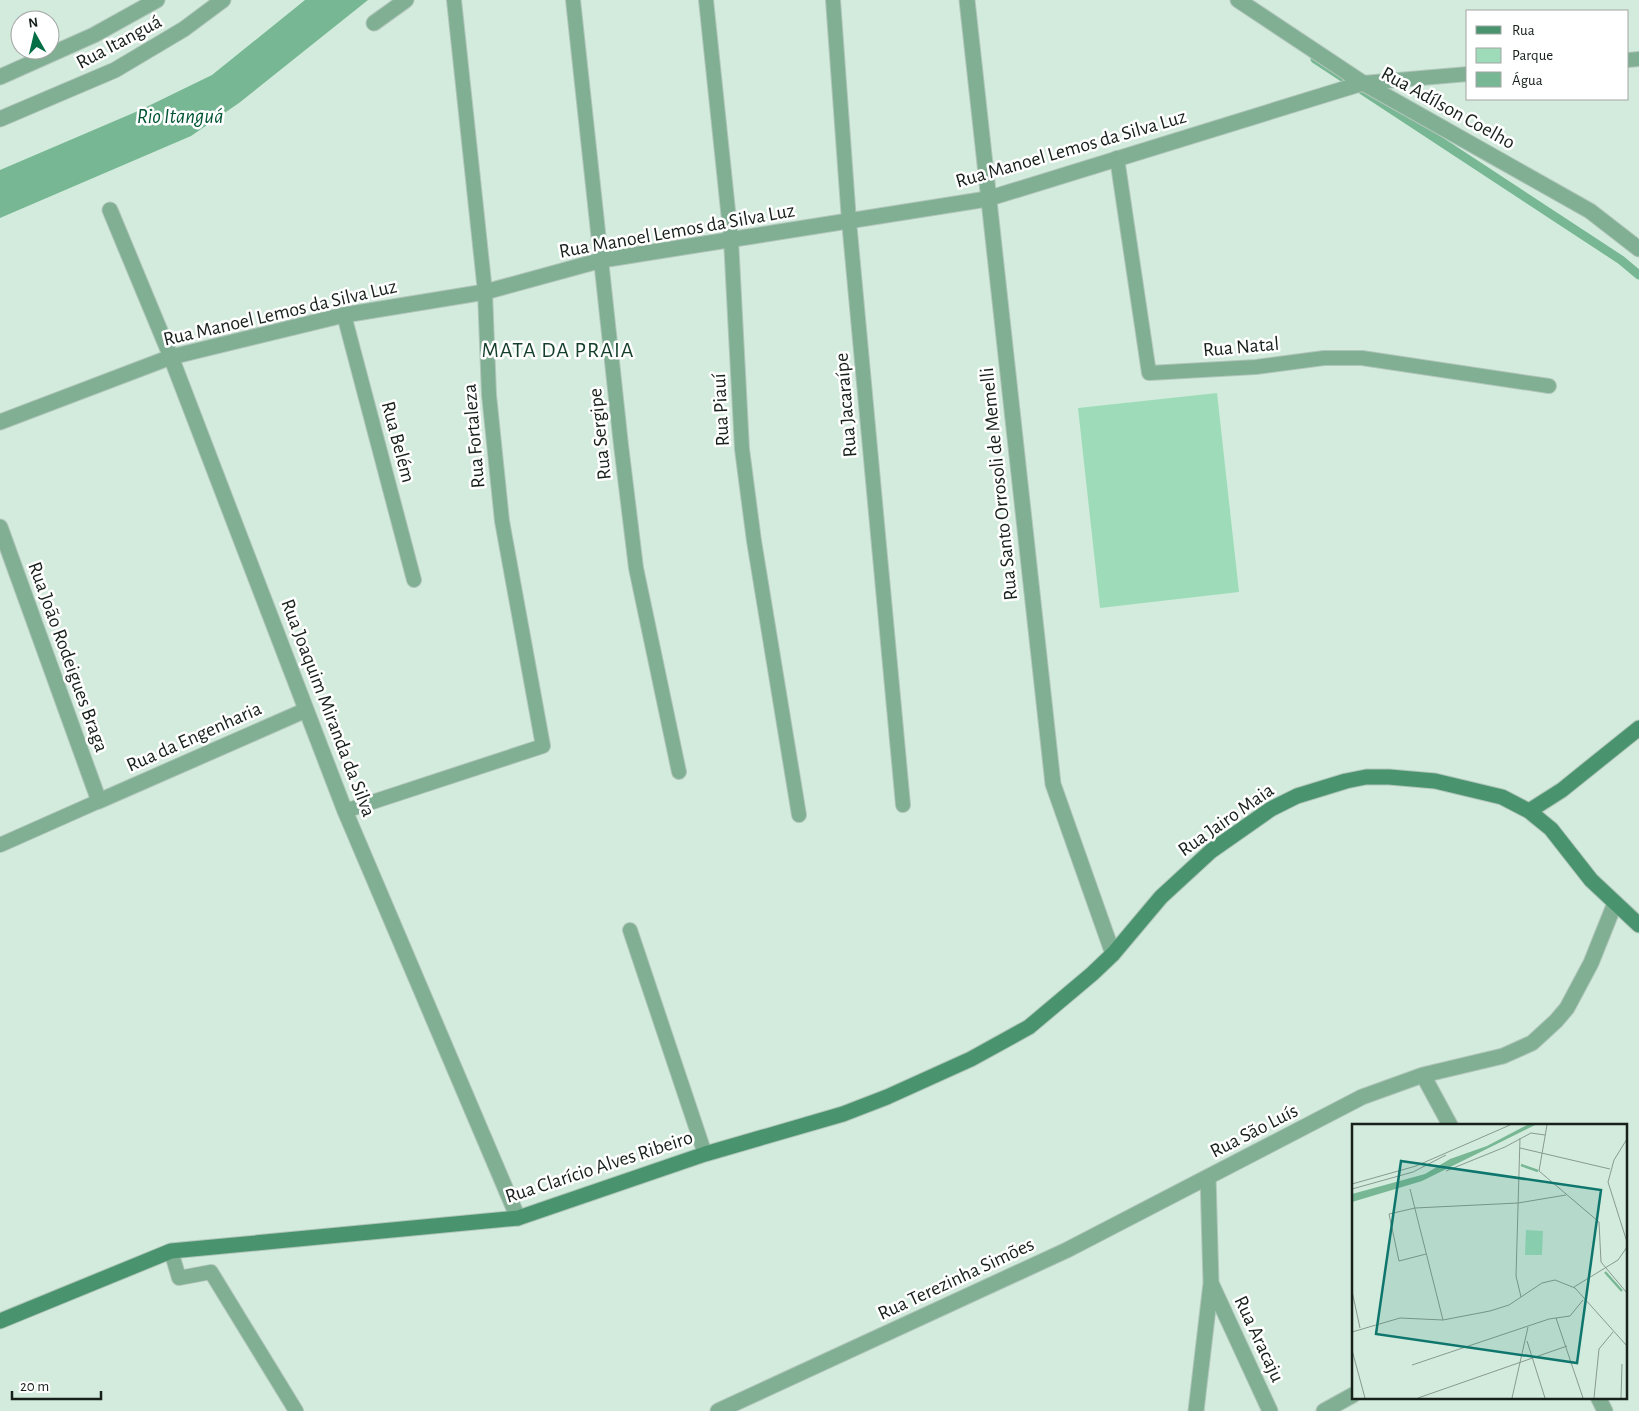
<svg xmlns="http://www.w3.org/2000/svg" width="1639" height="1411" font-family="'Alegreya Sans',sans-serif">
<style>
.green{fill:#9edcb9}
.water{fill:#78b794}
.lines{fill:none;stroke-linecap:round;stroke-linejoin:round}
.stream{stroke:#78b794;stroke-width:9}
.lane-casing{stroke:#b1c6ba;stroke-width:16}
.street-casing{stroke:#b1c6ba;stroke-width:17}
.secondary-casing{stroke:#b1c6ba;stroke-width:17}
.lane{stroke:#80af94;stroke-width:14}
.street{stroke:#80af94;stroke-width:15}
.secondary{stroke:#49946e;stroke-width:15}
.labels{text-anchor:middle;dominant-baseline:central;stroke-width:5;stroke-linejoin:round;paint-order:stroke}
.street-label{font-size:20px;fill:#17201b;stroke:#fff}
.water-label{font-size:21px;font-style:italic;fill:#015434;stroke:#fff}
.quarter-label{font-size:22px;letter-spacing:1px;fill:#143f2a;stroke:#fff}
.inset-river{fill:none;stroke:#78b794;stroke-width:2.5}
.inset-road{fill:none;stroke:#889a8f;stroke-width:1}
.view{fill:#0f766e;fill-opacity:0.15;stroke:#0f766e;stroke-width:2.5}
.inset-edge{fill:none;stroke:#17201b;stroke-width:2.5}
</style>
<rect width="100%" height="100%" fill="#d3ebdd"/>
<path class="green" d="M1217,393L1239,592L1100,608L1078,408Z"/>
<path class="water" d="M305,0H368L239,103L191,136L0,218V170L138,111L212,75Z"/>
<g class="lines">
<path class="stream" d="M1315,59L1621,260L1639,275"/>
<defs>
<path id="lane" d="M573,0L621,445L636,568L679,772
M706,0L731,239L742,449L754,541L799,815
M833,0L849,221L903,805
M1628,60L1639,59
M1363,83L1468,74
M1117,158L1149,373L1256,367L1324,358H1362L1549,386
M344,315L414,580
M345,811L543,746L502,521L489,395L485,292L454,0
M0,845L99,801
M630,930L705,1154
M171,1251L179,1278L211,1272L296,1411"/>
<path id="street" d="M967,0L1053,784L1113,954
M1238,0L1363,83L1590,211L1639,249
M374,23L406,0
M0,77L94,35L157,0
M0,119L115,70L184,29L223,0
M110,210L171,357L345,811L518,1218
M0,422L171,357L344,315L485,292L602,260L987,199L1363,83
M0,527L99,801L306,710
M1423,1075L1450,1125
M1211,1283L1270,1411
M1598,1397L1605,1411
M718,1411L1067,1250L1362,1097L1423,1075L1503,1056L1532,1043L1556,1021L1567,1008L1591,963L1615,903
M1196,1411L1211,1283L1208,1177
M1324,1411L1353,1395"/>
<path id="secondary" d="M1529,811L1562,790L1639,728
M0,1321L171,1251L518,1218L705,1154L843,1114L887,1097L971,1059L1029,1027L1092,974L1113,954L1161,897L1211,851L1271,809L1297,796L1346,781L1366,777H1389L1435,781L1502,797L1529,811L1551,829L1591,880L1639,925"/>
</defs>
<use href="#lane" class="lane-casing"/>
<use href="#street" class="street-casing"/>
<use href="#secondary" class="secondary-casing"/>
<use href="#lane" class="lane"/>
<use href="#street" class="street"/>
<use href="#secondary" class="secondary"/>
</g>
<g class="labels">
<g class="street-label">
<text transform="translate(119 42) rotate(-28)">Rua Itanguá</text>
<text transform="translate(1448 108) rotate(29)">Rua Adílson Coelho</text>
<text transform="translate(1071 149) rotate(-16)">Rua Manoel Lemos da Silva Luz</text>
<text transform="translate(677 231) rotate(-10)">Rua Manoel Lemos da Silva Luz</text>
<text transform="translate(280 313) rotate(-13)">Rua Manoel Lemos da Silva Luz</text>
<text transform="translate(1241 347) rotate(-5)">Rua Natal</text>
<text transform="translate(846 405) rotate(-95)">Rua Jacaraípe</text>
<text transform="translate(721 410) rotate(-93)">Rua Piauí</text>
<text transform="translate(600 434) rotate(-96)">Rua Sergipe</text>
<text transform="translate(474 436) rotate(-95)">Rua Fortaleza</text>
<text transform="translate(398 442) rotate(75)">Rua Belém</text>
<text transform="translate(999 484) rotate(-96)">Rua Santo Orrosoli de Memelli</text>
<text transform="translate(68 657) rotate(70)">Rua João Rodeigues Braga</text>
<text transform="translate(328 708) rotate(69)">Rua Joaquim Miranda da Silva</text>
<text transform="translate(194 737) rotate(-24)">Rua da Engenharia</text>
<text transform="translate(1226 820) rotate(-35)">Rua Jairo Maia</text>
<text transform="translate(1254 1131) rotate(-27)">Rua São Luís</text>
<text transform="translate(599 1167) rotate(-18)">Rua Clarício Alves Ribeiro</text>
<text transform="translate(956 1279) rotate(-25)">Rua Terezinha Simões</text>
<text transform="translate(1259 1339) rotate(65)">Rua Aracaju</text>
</g>
<g class="water-label">
<text x="180" y="116">Rio Itanguá</text>
</g>
<g class="quarter-label">
<text x="558" y="350">MATA DA PRAIA</text>
</g>
</g>
<g transform="translate(1352 1124)">
<rect width="275" height="275" fill="#d3ebdd"/>
<path d="M174,106L191,107L190,131H173Z" fill="#9edcb9"/>
<path d="M175,1H183L70,57L0,78V70L73,50L98,35L135,22Z" fill="#78b794"/>
<path class="inset-river" d="M169,41L186,47M253,148L270,167"/>
<path class="inset-road" d="M195,1L187,47L247,98L249,138L275,169M168,14L164,152L169,173M275,15L262,36L256,58L275,118M168,24L258,45M94,47L153,23L179,9L193,11M0,60L64,42L158,1M0,65L61,48L94,31M58,65L91,196M74,130L47,137L37,90L63,84L166,79L214,71M222,163L266,136L275,123M0,167L8,204M204,194L231,274M0,208L48,194L91,196L138,187L157,181L190,159L203,156L223,164L275,222M175,217L193,274M0,226L13,274M60,241L197,195L218,192L231,176M66,274L215,222M160,274L176,203M242,274L247,225L261,208M269,274L270,240"/>
<path class="view" d="M49,37L249,66L225,239L24,210Z"/>
<rect width="275" height="275" class="inset-edge"/>
</g>
<rect x="1466" y="10" width="162" height="90" fill="#ffffff" stroke="#a2a6a4"/>
<rect x="1476" y="26" width="25" height="8" fill="#49946e" stroke="#a2a6a4"/>
<text x="1512" y="35" font-size="15" fill="#17201b">Rua</text>
<rect x="1476" y="48" width="25" height="15" fill="#9edcb9" stroke="#a2a6a4"/>
<text x="1512" y="60" font-size="15" fill="#17201b">Parque</text>
<rect x="1476" y="72" width="25" height="15" fill="#78b794" stroke="#a2a6a4"/>
<text x="1512" y="85" font-size="15" fill="#17201b">Água</text>
<g transform="translate(35 35) rotate(352)"><circle r="24" fill="#ffffff" stroke="#a2a6a4"/>
<path d="M0-4L9 19L0 12L-9 19Z" fill="#046f47"/>
<text y="-8" font-size="14" font-weight="bold" text-anchor="middle" fill="#17201b">N</text>
</g>
<path d="M12 1391v8h89v-8" fill="none" stroke="#17201b" stroke-width="2.5"/>
<text x="20" y="1391" font-size="15" fill="#17201b" stroke="#ffffff" stroke-width="4" paint-order="stroke">20 m</text>
</svg>
